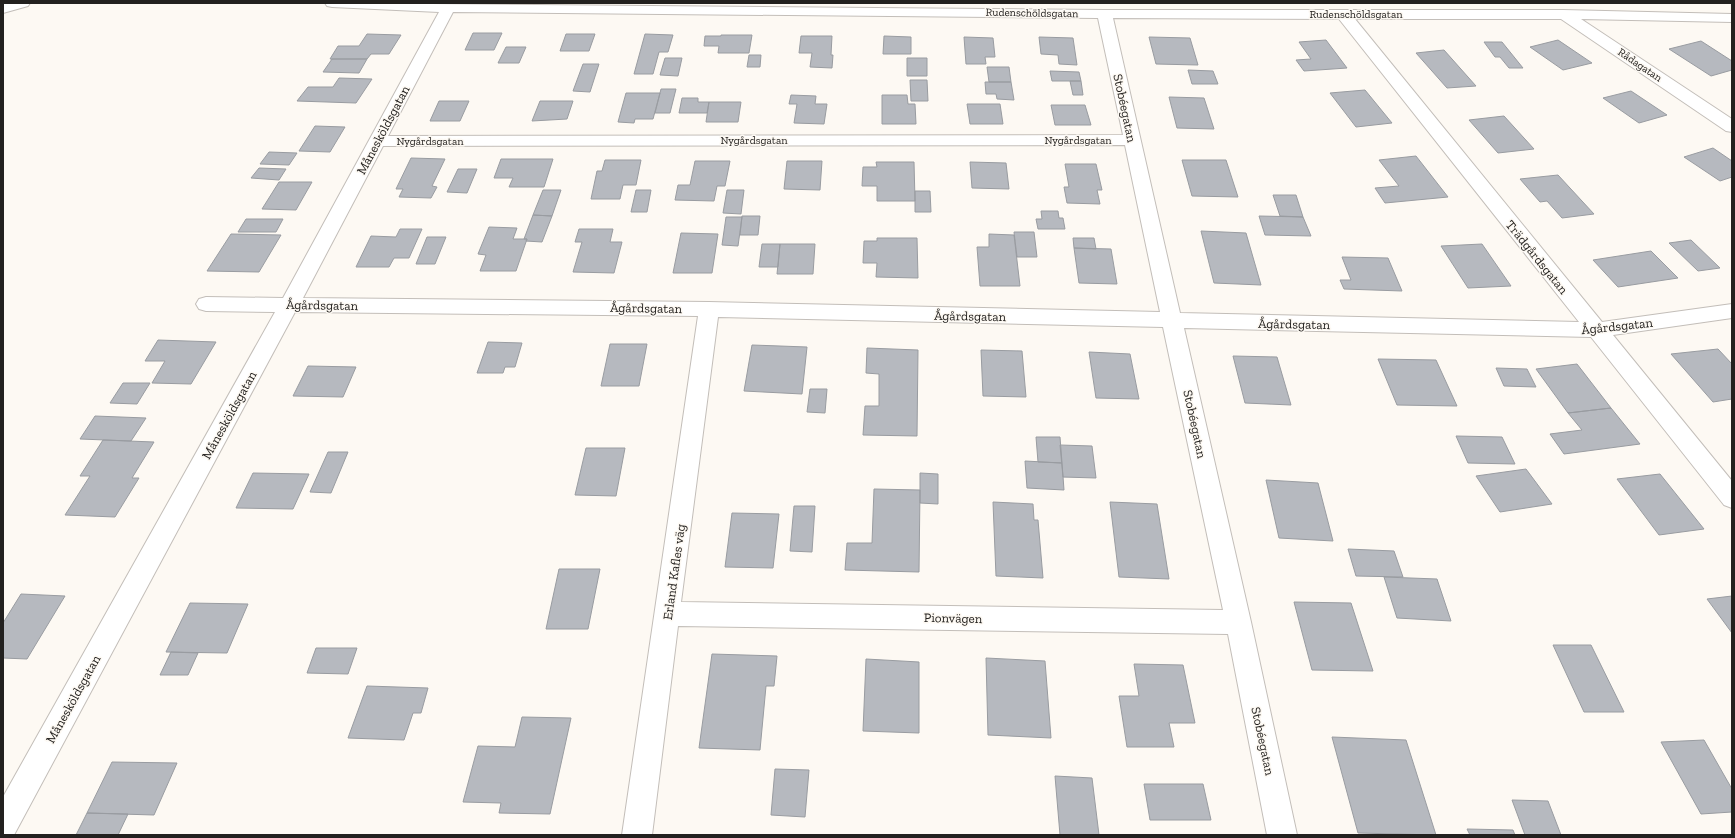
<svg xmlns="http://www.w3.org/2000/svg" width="1735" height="838" font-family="'Zilla Slab',serif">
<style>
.building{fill:#b6b9bf;stroke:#999ca1}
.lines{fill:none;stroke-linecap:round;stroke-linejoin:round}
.minor-casing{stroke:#c3beb9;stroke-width:2}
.minor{fill:#fff;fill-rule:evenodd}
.labels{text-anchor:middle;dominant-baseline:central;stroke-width:3;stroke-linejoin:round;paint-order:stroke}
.far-street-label{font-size:11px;fill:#23211f;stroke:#fdf9f3}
.street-label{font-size:13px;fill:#23211f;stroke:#fdf9f3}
</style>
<rect width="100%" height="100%" fill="#fdf9f3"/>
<path class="building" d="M473,33H502L494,50H465Z
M367,34L401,35L389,54H371L367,59H330L338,46H359Z
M566,34H595L589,51H560Z
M645,34L673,35L668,52H659L653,74H634Z
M721,35H752L749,53H718L719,46H704L705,36H721Z
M801,36H832L831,55H833L832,68L810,67L812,53H799Z
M884,36L911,37V54H883Z
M964,37L993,38L995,57H985L986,64H966Z
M1039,37L1073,38L1077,65L1059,64L1058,55L1041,54Z
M1149,37L1190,38L1198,65L1156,64Z
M1326,40L1347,68L1304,71L1296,60L1311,59L1299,42Z
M1558,40L1592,63L1563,70L1530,47Z
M1701,41L1732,61V70L1711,76L1669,49Z
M1484,42H1502L1523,68H1509L1500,57H1495Z
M506,47H526L519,63H498Z
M1444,50L1476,86L1447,88L1416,53Z
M749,55H761L760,67H747Z
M665,58H682L678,76L660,75Z
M907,58H927V76H907Z
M332,59H367L359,73L323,72Z
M583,64H599L590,92L573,91Z
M987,67H1009L1011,82H989Z
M1188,70L1213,71L1218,84H1192Z
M1050,71L1079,72L1081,81H1052Z
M339,78L372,79L356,103L297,101L308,87H333Z
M910,80H927L928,101H911Z
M1070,81H1081L1083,95H1073Z
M985,82H1011L1014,100L997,99L996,94H986Z
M661,89H676L670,113H655Z
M1365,90L1392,123L1356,127L1330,93Z
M1631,91L1667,115L1639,123L1603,98Z
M626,93H660L653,119H635L634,123L618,122Z
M791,95L816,96L815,104H827L824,124L794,123L797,104H789Z
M882,95H907L908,104H915L916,124H882Z
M1169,97L1204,98L1214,129L1177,128Z
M682,98H698V102H709L707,113H679Z
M439,101H469L460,121H430Z
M540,101H573L567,119L532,121Z
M709,102H741L738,122H706Z
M967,104H1000L1003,124H970Z
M1051,105H1085L1091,125H1055Z
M1504,116L1534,149L1498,153L1469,120Z
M315,126L345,127L330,152L299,151Z
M1713,148L1732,161V177L1720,181L1684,157Z
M269,152L297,153L289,165L260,164Z
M1416,156L1448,197L1385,203L1375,188L1399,186L1379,160Z
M411,158L445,159L432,186L437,187L431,198L399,197L403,189H396Z
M501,159H553L544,187H509L513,178H494Z
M605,160H641L636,185H623L620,199H591L597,171H602Z
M1182,160H1226L1238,197L1192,196Z
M695,161H730L725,186H717L714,201L675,200L678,185H690Z
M787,161H822L820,190L784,189Z
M876,162H914L915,201H877V186H862L863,167H877Z
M970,162L1006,163L1009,189L972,188Z
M1065,164H1096L1102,190H1097L1100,204L1067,203L1064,187H1069Z
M259,168L286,169L279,180L251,178Z
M458,169H477L467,193L447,192Z
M1558,175L1594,214L1562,218L1547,201L1540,202L1520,179Z
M279,182H312L296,210L262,209Z
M543,190H561L552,216L533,215Z
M636,190H651L647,212H631Z
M727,190H744L741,214L723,213Z
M915,191H930L931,212H915Z
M1273,195H1296L1303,217L1280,216Z
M1041,211H1058L1059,218H1063L1065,229H1038L1036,219H1042Z
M533,215L552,216L542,242L526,241L527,239H524Z
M742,216H760L758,235H740Z
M1259,216L1303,217L1311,236L1265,235Z
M726,217H742L738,246L722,245Z
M246,219H283L276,232H238Z
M489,227L517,228L513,239H527L516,271H480L486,255L478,254Z
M400,229H422L409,258H394L389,267H356L371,236L396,237Z
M579,229H613L610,242H622L614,273L573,272L582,242H575Z
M1201,231L1246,233L1261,285L1214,283Z
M1014,232H1034L1037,257H1017Z
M681,233L718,234L712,273H673Z
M231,234L281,235L259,272L207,271Z
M989,234L1014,235L1020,286H980L977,247H989Z
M427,237H446L435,264H416Z
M877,238H917L918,278L876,277L877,263H863L864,241H877Z
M1073,238H1094L1096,249L1074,248Z
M1691,240L1720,268L1698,271L1669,243Z
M762,244H780L778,267H759Z
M780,244H815L813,274H777Z
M1482,244L1511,286L1468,288L1441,246Z
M1074,248L1111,249L1117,284L1079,283Z
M1651,251L1678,278L1618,287L1593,260Z
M1342,257L1388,258L1402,291L1344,289L1340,280H1351Z
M158,340L216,342L191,384L152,383L165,361H145Z
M488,342L522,343L515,367H505L503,373H477Z
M610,344H647L639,386H601Z
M752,345L807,347L802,394L744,391Z
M867,348L918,350L917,436L863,435L865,406H879V374L866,373Z
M1718,349L1732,364V399L1713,402L1671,354Z
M981,350L1022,351L1026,397L983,396Z
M1089,352L1130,354L1139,399L1096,398Z
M1233,356L1277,357L1291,405L1245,403Z
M1378,359L1436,360L1457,406L1397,405Z
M1577,364L1611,408L1568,413L1536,369Z
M308,366L356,367L343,397L293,396Z
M1496,368L1527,369L1536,387L1504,386Z
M123,383H150L137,404L110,403Z
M810,389H827L825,413L807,412Z
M1611,408L1640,444L1564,454L1550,434L1582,430L1568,413Z
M95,416L146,418L131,441L80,439Z
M1456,436L1502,437L1515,464L1468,463Z
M1036,437H1060L1062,463L1038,462Z
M103,440L154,442L132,478H139L115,517L65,515L90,476H80Z
M1060,445L1092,446L1096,478L1063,477Z
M586,448H625L616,496L575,495Z
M328,452H348L331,493L310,492Z
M1025,461L1062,463L1064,490L1027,488Z
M1526,469L1552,504L1500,512L1476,476Z
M253,473L309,474L293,509L236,508Z
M920,473L938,474V504L920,503Z
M1660,474L1704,529L1659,535L1617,479Z
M1266,480L1318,483L1333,541L1279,538Z
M874,489L920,490L919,572L845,570L847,543H872Z
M993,502L1033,504L1034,520H1038L1043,578L996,576Z
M1110,502L1157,504L1169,579L1119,577Z
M794,506H815L812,552L790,551Z
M732,513L779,514L773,568L725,567Z
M1348,549L1394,551L1403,577L1356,576Z
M559,569H600L588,629H546Z
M1384,577L1437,579L1451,621L1397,618Z
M21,594L65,596L27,659L3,658V623Z
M1732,596V633L1707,599Z
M1294,602L1351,603L1373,671L1312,670Z
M190,603L248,604L227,653L166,652Z
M1553,645H1591L1624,712H1584Z
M316,648H357L348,674L307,673Z
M171,652L198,653L188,675H160Z
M712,654L777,656L774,686H766L760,750L699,748Z
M986,658L1045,661L1051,738L988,735Z
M866,659L919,662V733L863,731Z
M1134,664L1183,665L1195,723H1169L1174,747H1127L1119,696H1139Z
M367,686L428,688L421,713H413L404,740L348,738Z
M522,717L571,718L550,814L499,813L501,803L463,802L478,746L515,747Z
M1332,737L1406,740L1436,835L1358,833Z
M1704,740L1732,789V812L1701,814L1661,742Z
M112,762L177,763L154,815L87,813Z
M775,769L809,770L805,817L771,815Z
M1055,776L1092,778L1099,835H1060Z
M1144,784H1203L1211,820H1150Z
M1512,800L1548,801L1561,835H1525Z
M87,813L128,814L118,835H76Z
M1467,829L1513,830L1515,835H1470Z"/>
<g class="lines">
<defs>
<path id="minor" d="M7,3H30L28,6L3,13V4Z
M325,3L1105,10H1563L1732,14V22L1581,19L1732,119V132L1726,131L1561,19H1355L1602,322L1732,304V318L1613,335L1732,481V508L1724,505L1591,337L1184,328L1251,622L1297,835H1267L1228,634L678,626L652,835H622L698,316L295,312L14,835H3V797L275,312L206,311L199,309L196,304L199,299L206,297L283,298L439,12L332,7L327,6ZM453,12L1098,18L1123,135L388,136ZM1113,18L1339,19L1579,322L1180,313ZM1125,145L1160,312L709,302L303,298L383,146ZM718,317L1163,327L1223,610L681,602Z"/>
</defs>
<use href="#minor" class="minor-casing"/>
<use href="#minor" class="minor"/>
</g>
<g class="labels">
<g class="far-street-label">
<text transform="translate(1032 13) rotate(1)">Rudenschöldsgatan</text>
<text x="1356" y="14">Rudenschöldsgatan</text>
<text transform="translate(1640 65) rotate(34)">Rådagatan</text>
<text x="754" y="140">Nygårdsgatan</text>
<text x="1078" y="140">Nygårdsgatan</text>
<text x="430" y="141">Nygårdsgatan</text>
</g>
<g class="street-label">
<text transform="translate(1125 108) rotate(78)">Stobéegatan</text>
<text transform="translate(383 130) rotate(-62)">Månesköldsgatan</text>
<text transform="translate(1537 257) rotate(51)">Trädgårdsgatan</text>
<text transform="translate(322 305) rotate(1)">Ågårdsgatan</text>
<text transform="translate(646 308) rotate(1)">Ågårdsgatan</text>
<text transform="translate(970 316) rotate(1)">Ågårdsgatan</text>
<text transform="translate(1294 324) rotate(1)">Ågårdsgatan</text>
<text transform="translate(1617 326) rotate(-6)">Ågårdsgatan</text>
<text transform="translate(229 415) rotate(-61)">Månesköldsgatan</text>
<text transform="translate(1195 424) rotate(78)">Stobéegatan</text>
<text transform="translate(674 572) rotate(-82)">Erland Kafles väg</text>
<text transform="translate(953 618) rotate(1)">Pionvägen</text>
<text transform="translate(73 699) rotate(-61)">Månesköldsgatan</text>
<text transform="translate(1263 741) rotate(78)">Stobéegatan</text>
</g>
</g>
<rect width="1735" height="838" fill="none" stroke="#23211f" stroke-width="8"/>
</svg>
